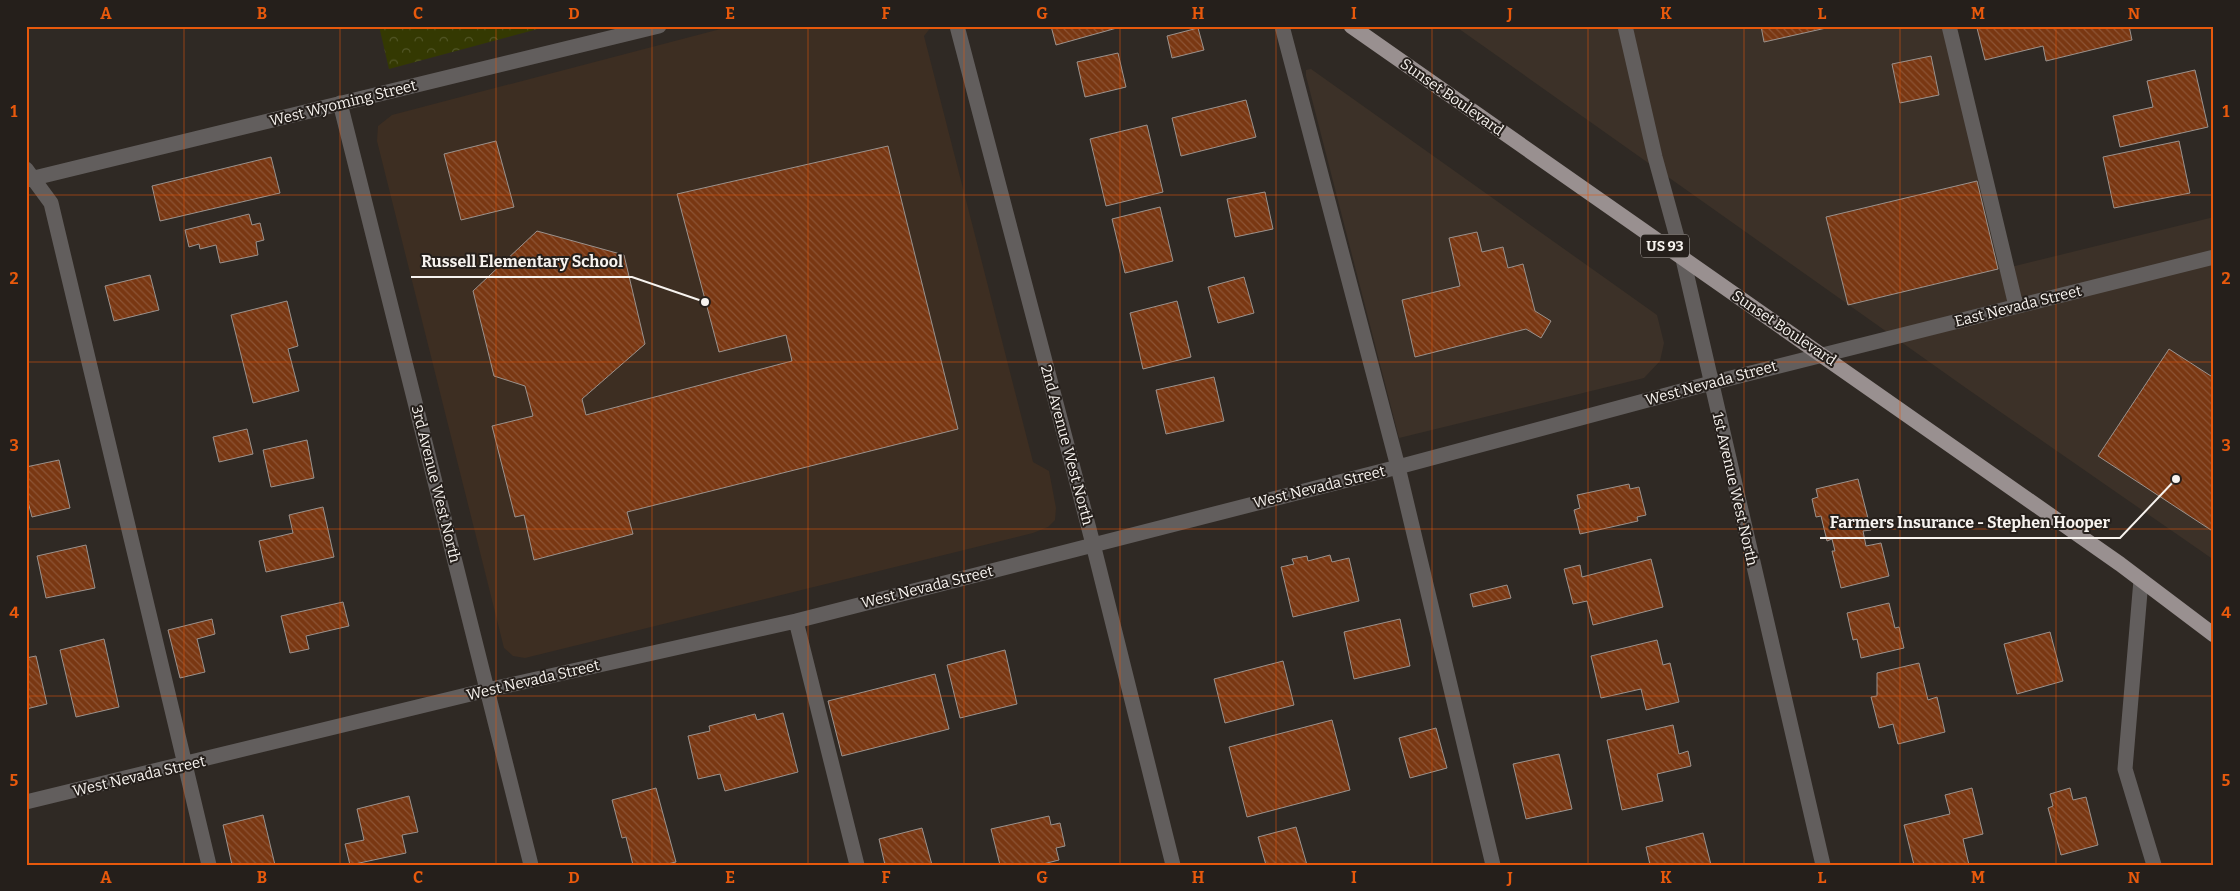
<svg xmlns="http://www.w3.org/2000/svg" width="2240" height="891" font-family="Bitter,serif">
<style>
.built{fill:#3c3128}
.education{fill:#3d2e22}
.forest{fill:url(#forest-crowns)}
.building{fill:url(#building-back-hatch);stroke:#9b928d}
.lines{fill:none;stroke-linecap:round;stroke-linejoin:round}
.minor{stroke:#625e5d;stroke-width:15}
.major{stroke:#999090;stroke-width:15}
.grid{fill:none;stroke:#e8590c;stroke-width:1;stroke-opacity:0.55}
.labels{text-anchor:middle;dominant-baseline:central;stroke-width:4;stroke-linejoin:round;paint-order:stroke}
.shield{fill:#251f1b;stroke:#b8b3af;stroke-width:1}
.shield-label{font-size:14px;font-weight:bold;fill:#f7f3ef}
.street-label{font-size:15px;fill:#f7f3ef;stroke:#251f1b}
.leader{fill:none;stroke:#f7f3ef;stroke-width:2}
.callout-dot{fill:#f7f3ef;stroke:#251f1b;stroke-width:2}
.callout-label{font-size:16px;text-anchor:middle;font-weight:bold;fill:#f7f3ef;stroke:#251f1b;stroke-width:4;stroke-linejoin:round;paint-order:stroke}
.neatline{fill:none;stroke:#e8590c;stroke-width:2}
.grid-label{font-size:16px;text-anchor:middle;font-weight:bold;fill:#e8590c}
</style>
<defs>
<pattern id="forest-crowns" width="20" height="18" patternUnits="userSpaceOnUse" patternTransform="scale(1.25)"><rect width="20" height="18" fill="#343902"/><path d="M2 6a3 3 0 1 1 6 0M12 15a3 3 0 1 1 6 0" fill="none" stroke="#525627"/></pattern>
<pattern id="building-back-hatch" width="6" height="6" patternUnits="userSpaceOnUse" patternTransform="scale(1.25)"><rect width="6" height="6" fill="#793712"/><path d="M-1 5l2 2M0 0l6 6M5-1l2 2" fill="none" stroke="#8d5435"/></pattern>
</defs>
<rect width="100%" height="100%" fill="#2f2924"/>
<path class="built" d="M1455,26H1949L2007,268L2214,217V560L1966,388Z
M1311,69L1657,315L1664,343L1660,361L1644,378L1399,438L1306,76V70Z"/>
<path class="education" d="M732,26H932L924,36L1033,462L1049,471L1056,508L1055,520L1048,527L1033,533L525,658L513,656L504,648L377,141L378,126L392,115Z"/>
<path class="forest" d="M379,26H549L389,69Z"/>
<path class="building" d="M1051,26H1124L1056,45Z
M1761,26H1835L1764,42Z
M1984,26H2129L2132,40L2046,61L2043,46L1985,60L1977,28Z
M1198,28L1204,50L1172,58L1167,36Z
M1118,53L1126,87L1085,97L1077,62Z
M1931,56L1939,95L1900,103L1892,64Z
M2195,70L2208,127L2120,147L2113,116L2153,107L2147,81Z
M1246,100L1256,137L1181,156L1172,118Z
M1147,125L1163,192L1106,206L1090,139Z
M496,141L514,207L461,220L444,154Z
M2179,141L2190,193L2114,208L2103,157Z
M888,146L958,429L627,512L633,534L534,560L524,515L515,517L492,426L533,416L525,386L494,376L473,291L537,231L624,255L645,344L582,399L586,415L792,361L786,335L719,352L677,194Z
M271,157L280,193L160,221L152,186Z
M1977,181L1998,269L1848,305L1826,217Z
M1265,192L1273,229L1235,237L1227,199Z
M1160,207L1173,261L1125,273L1112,219Z
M249,214L252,225L260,223L264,240L256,242L258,255L220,263L216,245L200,249L199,244L189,247L185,230Z
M1477,232L1482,252L1503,247L1508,268L1523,264L1535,311L1551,321L1541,338L1526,329L1415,357L1402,300L1460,286L1449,238Z
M150,275L159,310L114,321L105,286Z
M1244,277L1254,313L1218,323L1208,287Z
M287,301L298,346L288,349L299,391L253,403L231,315Z
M1177,301L1191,357L1143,369L1130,313Z
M2169,349L2214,378V532L2098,456Z
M1214,377L1224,421L1166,434L1156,390Z
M247,429L253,454L219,462L213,437Z
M307,440L314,478L271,487L263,450Z
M59,460L70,508L32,517L26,494V467Z
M1858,479L1871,530L1863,531L1866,546L1881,543L1889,576L1841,588L1832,551H1835L1832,539L1827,541L1821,516L1816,517L1812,499L1818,497L1816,489Z
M1629,484L1630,489L1639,487L1646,515L1637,517L1638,521L1580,534L1574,510L1580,508L1577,495Z
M323,507L334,557L266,572L259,541L293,533L289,515Z
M86,545L95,588L46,598L37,556Z
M1330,555L1332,562L1349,558L1359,601L1293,617L1281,567L1294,564L1292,559L1307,556L1308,561Z
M1651,559L1663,607L1593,625L1587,601L1573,604L1564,569L1580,565L1582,577Z
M1507,585L1511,598L1473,607L1470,594Z
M343,602L349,626L306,636L309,649L290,653L281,616Z
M1889,603L1895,628L1899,627L1904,648L1861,658L1857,639L1853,640L1847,613Z
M212,619L215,634L197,639L205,672L180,678L168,630Z
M1400,619L1410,666L1354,679L1344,632Z
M2050,632L2063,681L2017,694L2004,644Z
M104,639L119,707L76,717L60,650Z
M1657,640L1663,665L1670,663L1679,702L1646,710L1641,689L1601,698L1591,656Z
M1005,650L1017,704L960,718L947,665Z
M36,656L47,704L26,709V658Z
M1283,661L1294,705L1225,723L1214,679Z
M1919,663L1928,700L1937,697L1945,732L1898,744L1893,724L1879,728L1871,697L1877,696V673Z
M935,674L949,729L842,756L828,701Z
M783,713L798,772L725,791L720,774L698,779L688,736L710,731L709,726L755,714L757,720Z
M1332,720L1350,790L1247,817L1229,747Z
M1673,725L1679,754L1688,751L1691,766L1657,774L1663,801L1622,810L1607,740Z
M1436,728L1447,768L1410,778L1399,738Z
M1559,754L1572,809L1526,819L1513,764Z
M656,788L676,862L663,865H633L626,837L622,838L612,800Z
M1972,788L1983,834L1963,839L1969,865H1914L1904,825L1950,814L1945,795Z
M2070,788L2073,800L2086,797L2098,845L2061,855L2048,808L2053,806L2050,794Z
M409,796L418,832L402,835L406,853L350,865L345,844L364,840L357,809Z
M263,815L275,865H232L223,825Z
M1049,816L1051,825L1060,823L1065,846L1056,848L1059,860L1039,865H1000L991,829Z
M1296,827L1307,865H1266L1258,837Z
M922,828L932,865H885L879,839Z
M1703,833L1711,865H1650L1646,847Z"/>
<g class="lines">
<path class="minor" d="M957,26L1093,544L1173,865
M1282,26L1398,467L1493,865
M1625,26L1655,157L1683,259L1823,865
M1949,26L2016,306
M340,103L531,865
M26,169L51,203L209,865
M26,180L659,26
M2141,580L2125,769L2154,865
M796,621L857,865
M26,802L487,690L796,621L1398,467L1711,383L2214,257"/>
<path class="major" d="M1351,26L2120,564L2214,635"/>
</g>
<path class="grid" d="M184,26V865M340,26V865M496,26V865M652,26V865M808,26V865M964,26V865M1120,26V865M1276,26V865M1432,26V865M1588,26V865M1744,26V865M1900,26V865M2056,26V865M26,195H2214M26,362H2214M26,529H2214M26,696H2214"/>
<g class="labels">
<rect class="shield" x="1641" y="234.5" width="48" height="23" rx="4"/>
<g class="shield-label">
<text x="1665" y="246">US 93</text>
</g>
<g class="street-label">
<text transform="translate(1452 97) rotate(35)">Sunset Boulevard</text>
<text transform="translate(343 103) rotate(-14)">West Wyoming Street</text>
<text transform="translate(2018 306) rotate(-14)">East Nevada Street</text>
<text transform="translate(1784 328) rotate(34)">Sunset Boulevard</text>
<text transform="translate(1711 383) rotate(-15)">West Nevada Street</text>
<text transform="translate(1067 445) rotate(75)">2nd Avenue West North</text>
<text transform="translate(436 484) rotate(76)">3rd Avenue West North</text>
<text transform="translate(1319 487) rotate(-14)">West Nevada Street</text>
<text transform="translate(1735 489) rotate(77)">1st Avenue West North</text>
<text transform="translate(927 587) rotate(-14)">West Nevada Street</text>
<text transform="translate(533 680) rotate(-13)">West Nevada Street</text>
<text transform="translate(139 776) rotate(-13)">West Nevada Street</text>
</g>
</g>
<path class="leader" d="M705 302L632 277H411M2176 479L2120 538H1820"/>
<g class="callout-dot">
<circle cx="705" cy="302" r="5"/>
<circle cx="2176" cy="479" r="5"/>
</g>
<g class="callout-label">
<text x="522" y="267">Russell Elementary School</text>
<text x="1970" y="528">Farmers Insurance - Stephen Hooper</text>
</g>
<rect width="2240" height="891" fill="none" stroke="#251f1b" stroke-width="55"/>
<rect x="28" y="28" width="2184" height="836" class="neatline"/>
<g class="grid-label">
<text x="106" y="19">A</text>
<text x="262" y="19">B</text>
<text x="418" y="19">C</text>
<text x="574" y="19">D</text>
<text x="730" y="19">E</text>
<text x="886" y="19">F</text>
<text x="1042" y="19">G</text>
<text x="1198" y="19">H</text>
<text x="1354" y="19">I</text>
<text x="1510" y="19">J</text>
<text x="1666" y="19">K</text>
<text x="1822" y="19">L</text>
<text x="1978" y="19">M</text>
<text x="2134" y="19">N</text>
<text x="14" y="117">1</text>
<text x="2226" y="117">1</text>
<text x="14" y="284">2</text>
<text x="2226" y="284">2</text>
<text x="14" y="451">3</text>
<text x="2226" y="451">3</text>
<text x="14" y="618">4</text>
<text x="2226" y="618">4</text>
<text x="14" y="786">5</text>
<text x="2226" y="786">5</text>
<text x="106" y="883">A</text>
<text x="262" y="883">B</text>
<text x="418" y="883">C</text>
<text x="574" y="883">D</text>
<text x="730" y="883">E</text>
<text x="886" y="883">F</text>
<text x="1042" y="883">G</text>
<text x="1198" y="883">H</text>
<text x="1354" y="883">I</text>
<text x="1510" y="883">J</text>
<text x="1666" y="883">K</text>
<text x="1822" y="883">L</text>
<text x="1978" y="883">M</text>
<text x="2134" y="883">N</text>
</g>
</svg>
